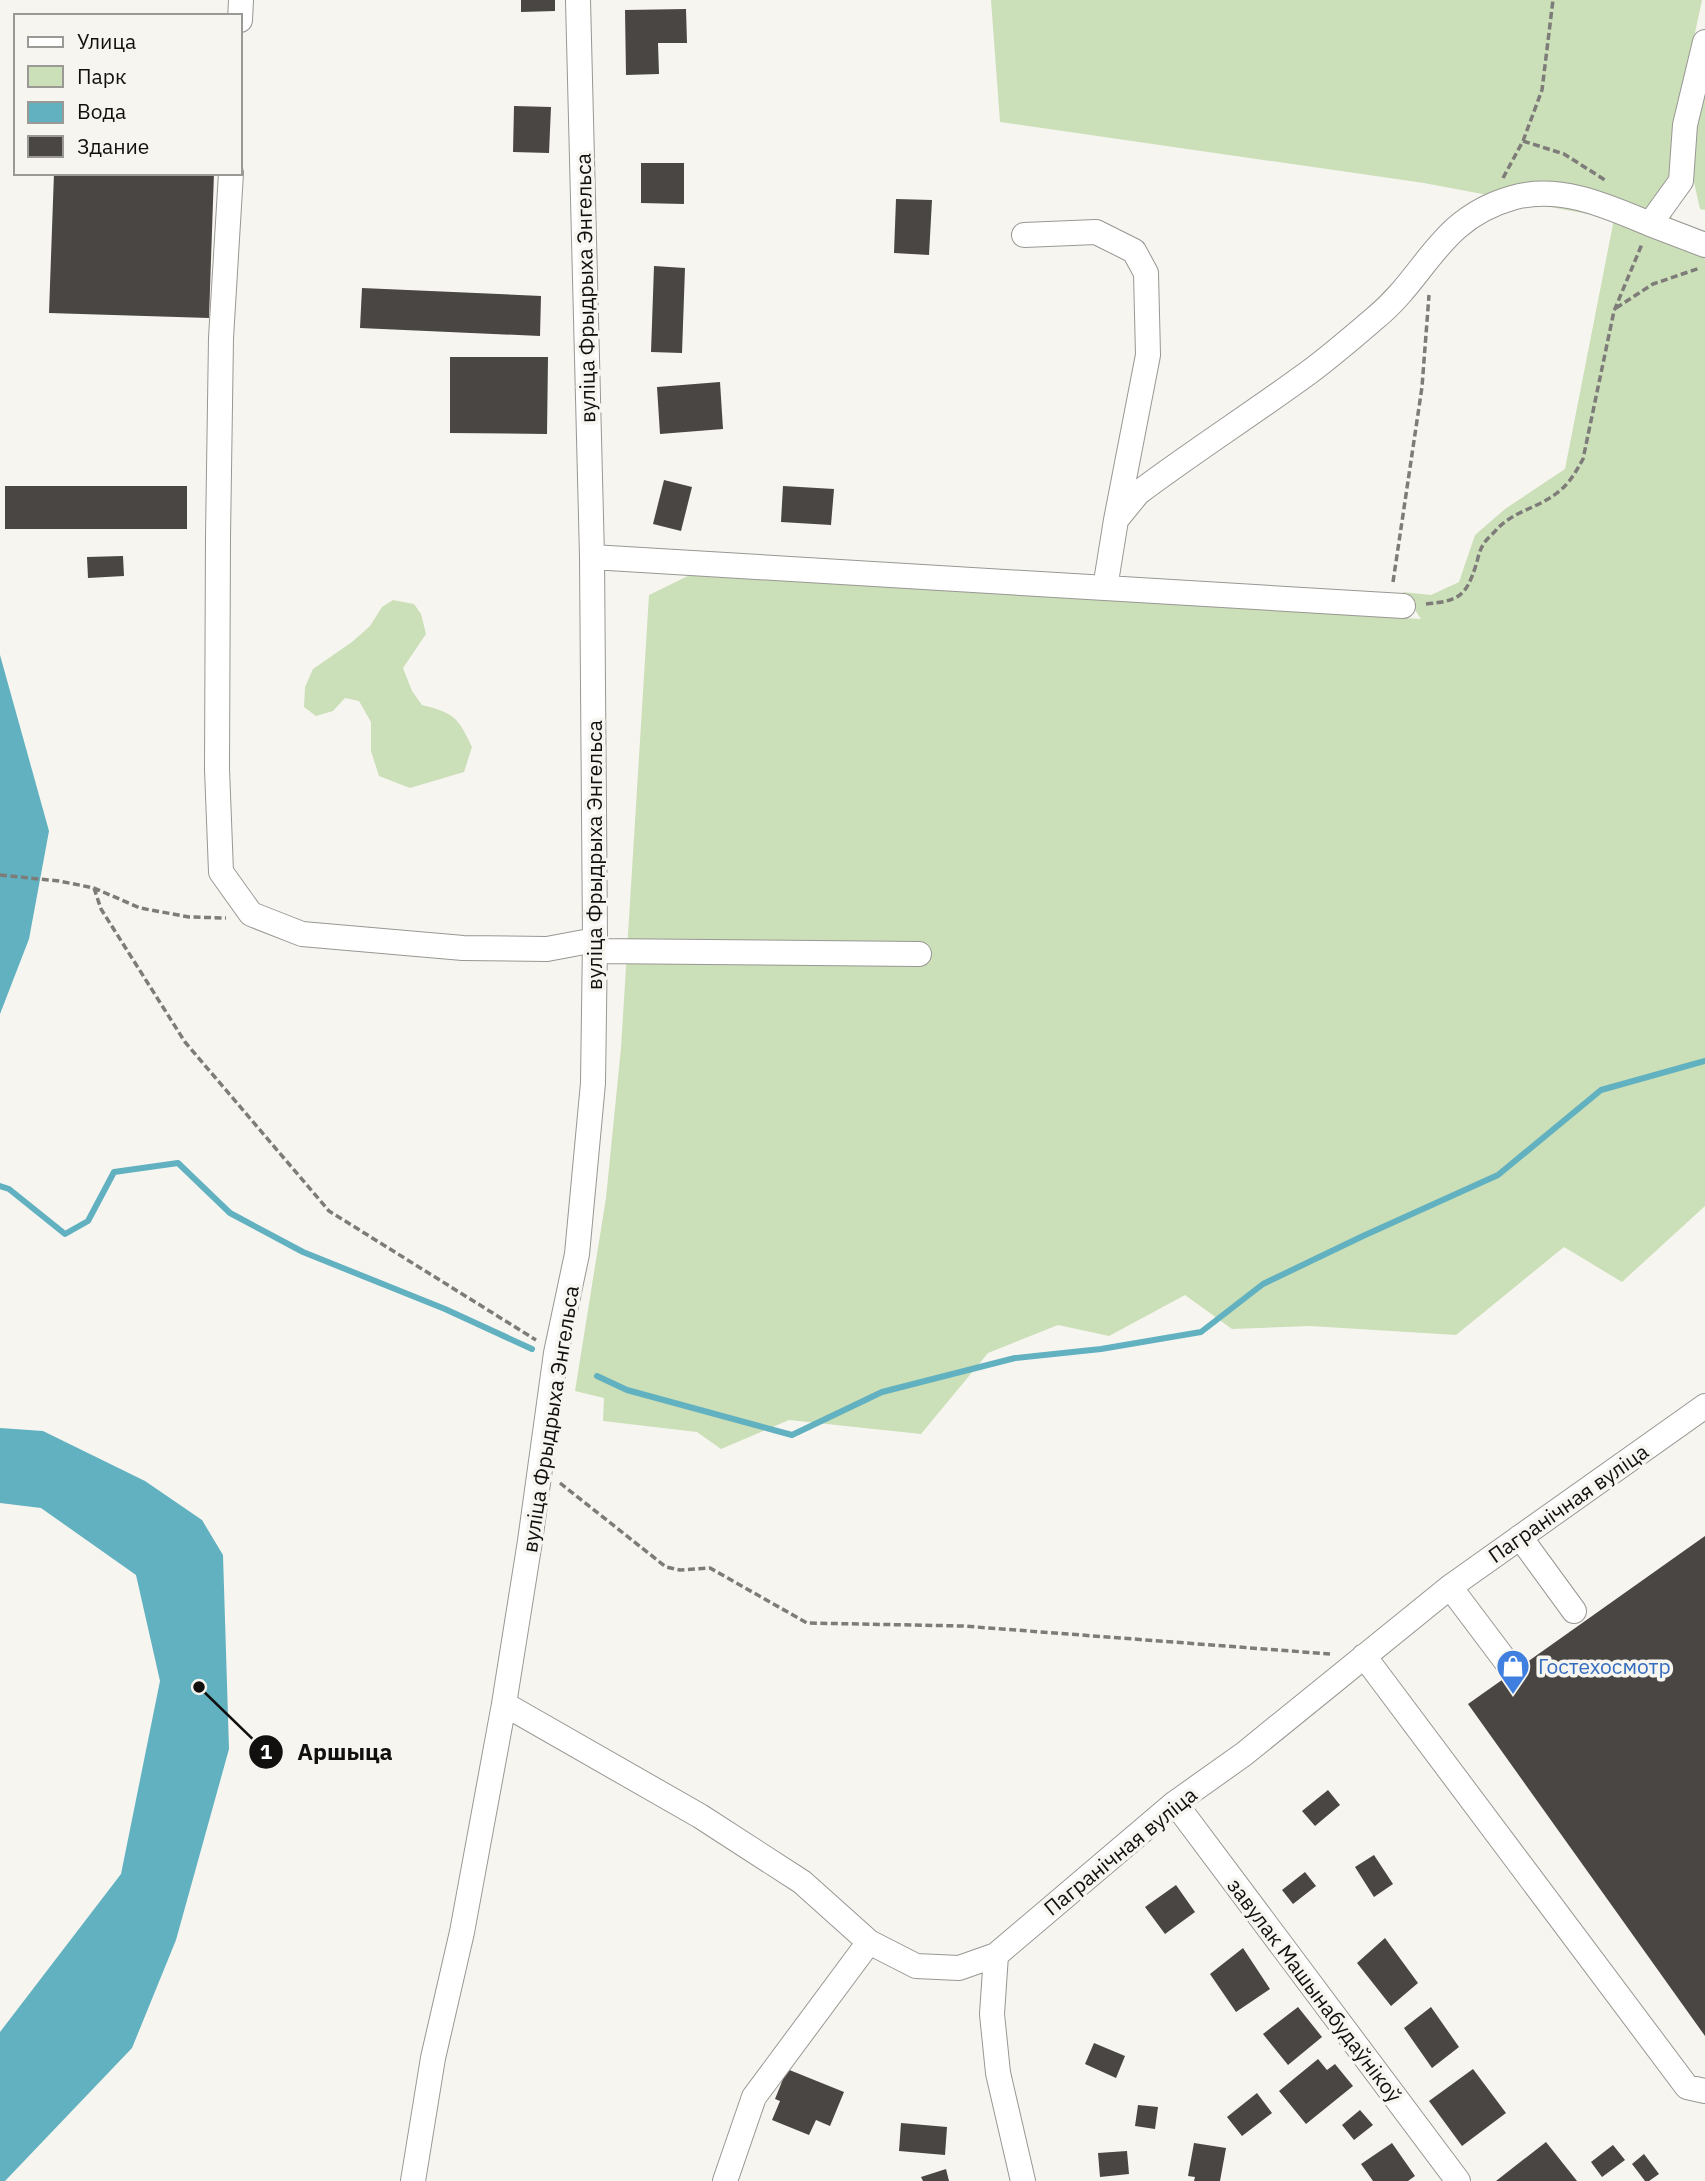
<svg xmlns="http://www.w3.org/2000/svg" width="1705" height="2181" font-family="'IBM Plex Sans',sans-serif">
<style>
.green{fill:#cbdfb8}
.water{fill:#61b1c0}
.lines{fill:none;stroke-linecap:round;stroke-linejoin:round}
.stream{stroke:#61b1c0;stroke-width:6}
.building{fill:#494643}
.minor-casing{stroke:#999793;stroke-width:26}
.path{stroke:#7e7c79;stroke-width:3.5;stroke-dasharray:7 3.5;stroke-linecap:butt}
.minor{stroke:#fff;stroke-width:24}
.labels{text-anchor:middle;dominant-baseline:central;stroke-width:7;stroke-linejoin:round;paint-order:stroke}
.street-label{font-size:21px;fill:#11100f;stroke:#f7f5f0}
.shop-label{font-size:21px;fill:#366cbe;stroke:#f7f5f0;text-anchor:start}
.leader{fill:none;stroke:#11100f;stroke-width:2.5}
.callout-dot{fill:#11100f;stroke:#f7f5f0;stroke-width:2.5}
.mark-label{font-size:21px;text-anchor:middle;font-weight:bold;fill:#fff}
.callout-label{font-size:23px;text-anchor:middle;font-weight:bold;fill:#11100f;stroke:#f7f5f0;stroke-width:7;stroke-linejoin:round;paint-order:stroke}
</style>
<rect width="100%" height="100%" fill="#f7f5f0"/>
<path class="green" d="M991,0H1702L1676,122L1671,232L1705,238V1206L1622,1282L1564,1247L1456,1335L1310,1326L1232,1329L1185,1295L1109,1336L1058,1325L988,1353L921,1434L789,1420L721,1449L697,1432L603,1421L604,1398L575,1391L606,1198L621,1048L649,595L692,574L1421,619L1403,592L1431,595L1459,582L1475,535L1505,509L1565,469L1614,219L1424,183L1000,122Z
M1705,77V210L1700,209L1692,173L1694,120Z
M393,600L414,604L421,614L426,634L403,668L412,691L422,705C454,713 458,717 472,747L464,772L410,788L379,776L371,751V722L359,701L345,698L333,711L316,716L304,707L305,687L313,669L352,642L370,626L382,607Z"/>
<path class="water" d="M0,655L49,831L29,939L0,1014Z
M0,1428L43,1431L145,1481L202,1520L223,1555L229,1749L176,1940L132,2048L5,2181H0V2032L121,1874L160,1681L136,1575L41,1508L0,1503Z"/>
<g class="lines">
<path class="stream" d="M0,1186L9,1189L65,1234L88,1221L114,1172L178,1163L230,1213L303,1252L445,1309L532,1349
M597,1376L627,1390L792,1435L882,1392L1015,1358L1101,1349L1201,1332L1263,1284L1363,1236L1498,1175L1601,1090L1705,1061"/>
</g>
<path class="building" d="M521,0H555V11L521,12Z
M686,9L687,43H658L659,74L626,75L625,10Z
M514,106L551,107L549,153L513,152Z
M641,163H684V204L641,203Z
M54,173H214L209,318L49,313Z
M896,199L932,200L929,255L894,253Z
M654,266L685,268L682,353L651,352Z
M362,288L541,296L540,336L360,328Z
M450,357H548L547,434L450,433Z
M720,382L723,429L660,434L657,387Z
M664,480L692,487L681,531L653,524Z
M5,486H187V529H5Z
M783,486L834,489L831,525L781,522Z
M123,556L124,576L88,578L87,557Z
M1705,1536V2036L1468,1704Z
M1328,1790L1340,1805L1315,1826L1302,1811Z
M1374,1855L1393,1884L1374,1897L1355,1867Z
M1305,1872L1316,1886L1293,1904L1282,1890Z
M1176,1885L1195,1912L1165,1934L1145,1907Z
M1385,1938L1418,1983L1391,2006L1357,1963Z
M1243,1948L1270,1989L1236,2012L1210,1974Z
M1298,2007L1322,2037L1288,2065L1263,2034Z
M1431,2007L1459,2047L1432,2068L1404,2028Z
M1094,2043L1125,2056L1116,2078L1085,2064Z
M1318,2059L1327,2070L1335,2064L1353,2086L1306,2124L1279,2091Z
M787,2069L844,2092L830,2126L816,2120L809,2135L772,2120L780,2101L775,2099Z
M1473,2069L1506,2113L1462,2146L1429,2101Z
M1257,2093L1272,2113L1242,2136L1227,2117Z
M1138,2105L1158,2107L1155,2129L1135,2126Z
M1360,2110L1373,2125L1354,2140L1342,2125Z
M901,2123L947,2127L945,2155L899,2151Z
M1546,2142L1577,2181H1496Z
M1194,2143L1226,2148L1220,2181H1194L1195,2177L1188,2176Z
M1392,2143L1415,2176L1408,2181H1373L1361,2164Z
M1613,2145L1625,2160L1602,2177L1591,2162Z
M1127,2151L1129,2174L1100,2177L1098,2153Z
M1644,2154L1659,2174L1649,2181H1645L1632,2164Z
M946,2169L949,2181H923L921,2177Z"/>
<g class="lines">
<defs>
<path id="minor" d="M240,20L241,0
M1705,42L1685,125L1681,181L1650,224L1705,245
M231,173L221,338L218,537L217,769L221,872L251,914L302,934L463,948L547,949L595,940
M1024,235L1096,232L1134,251L1146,273L1148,355L1116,520L1105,588
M1116,520L1138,493C1194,451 1252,414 1308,373C1331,356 1353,337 1374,319C1427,276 1438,219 1512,198C1559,184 1607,206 1650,224
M592,557L1403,606
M595,951L919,954
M1520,1537L1574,1611
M1450,1587L1514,1672
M1364,1656L1687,2087L1705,2091
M504,1704L700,1816L802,1882L869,1942L916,1966L959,1968L996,1955L1175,1803L1244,1754L1450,1587L1705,1406
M1175,1803L1458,2181
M996,1955L992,2014L998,2073L1023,2181
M413,2181L433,2058L462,1932L504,1704L530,1541L556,1353L577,1254L593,1083L595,940L592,557L578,0
M725,2181L754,2097L869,1942"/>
</defs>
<use href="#minor" class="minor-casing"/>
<path class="path" d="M1523,141L1564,154L1605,180
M1503,178L1523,141L1542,90L1553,0
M1616,308L1653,284L1700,268
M1393,582L1422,387L1429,295
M1426,604C1458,601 1466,597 1476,565C1478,559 1479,551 1483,545C1486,539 1493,534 1497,529C1514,511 1538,508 1557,493C1569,484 1576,472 1583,459L1614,311L1642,244
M0,875L59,881L94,888L140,908L189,917L226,918
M94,888L101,909L185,1042L329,1211L536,1340
M560,1483L666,1567L680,1570L710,1568L807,1623L963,1626L1330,1654"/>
<use href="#minor" class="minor"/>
</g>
<defs>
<symbol id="shop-pin" viewBox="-11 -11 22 30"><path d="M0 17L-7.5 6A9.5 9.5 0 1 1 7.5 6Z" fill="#3f7fe0" stroke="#f7f5f0"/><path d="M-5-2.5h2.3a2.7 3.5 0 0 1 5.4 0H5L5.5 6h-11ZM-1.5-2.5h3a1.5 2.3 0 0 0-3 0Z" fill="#fff"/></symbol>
</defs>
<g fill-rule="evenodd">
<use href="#shop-pin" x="1494" y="1647" width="38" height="52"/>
</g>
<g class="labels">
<g class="street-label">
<text transform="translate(585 288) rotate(-91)">вуліца Фрыдрыха Энгельса</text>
<text transform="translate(594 855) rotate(-90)">вуліца Фрыдрыха Энгельса</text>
<text transform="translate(550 1419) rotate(-81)">вуліца Фрыдрыха Энгельса</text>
<text transform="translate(1568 1503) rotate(-35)">Пагранічная вуліца</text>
<text transform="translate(1120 1851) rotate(-39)">Пагранічная вуліца</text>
<text transform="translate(1315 1990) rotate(53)">завулак Машынабудаўнікоў</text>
</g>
<g class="shop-label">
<text x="1538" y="1666">Гостехосмотр</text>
</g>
</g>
<path class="leader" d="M199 1687L266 1752"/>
<g class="callout-dot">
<circle cx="199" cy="1687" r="7"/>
<circle cx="266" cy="1752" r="18"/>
</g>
<g class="mark-label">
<text x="266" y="1759">1</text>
</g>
<g class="callout-label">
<text x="345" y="1760">Аршыца</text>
</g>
<rect x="14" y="14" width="228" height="161" fill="#f7f5f0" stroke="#9b9996" stroke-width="2"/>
<rect x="28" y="37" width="35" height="10" fill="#ffffff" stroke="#9b9996" stroke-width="2"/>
<text x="77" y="49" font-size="21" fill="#11100f">Улица</text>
<rect x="28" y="66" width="35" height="21" fill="#cbdfb8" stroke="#9b9996" stroke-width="2"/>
<text x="77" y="84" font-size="21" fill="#11100f">Парк</text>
<rect x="28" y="102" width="35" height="21" fill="#61b1c0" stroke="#9b9996" stroke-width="2"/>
<text x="77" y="119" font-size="21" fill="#11100f">Вода</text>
<rect x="28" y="136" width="35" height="21" fill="#494643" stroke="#9b9996" stroke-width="2"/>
<text x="77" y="154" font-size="21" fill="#11100f">Здание</text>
</svg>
